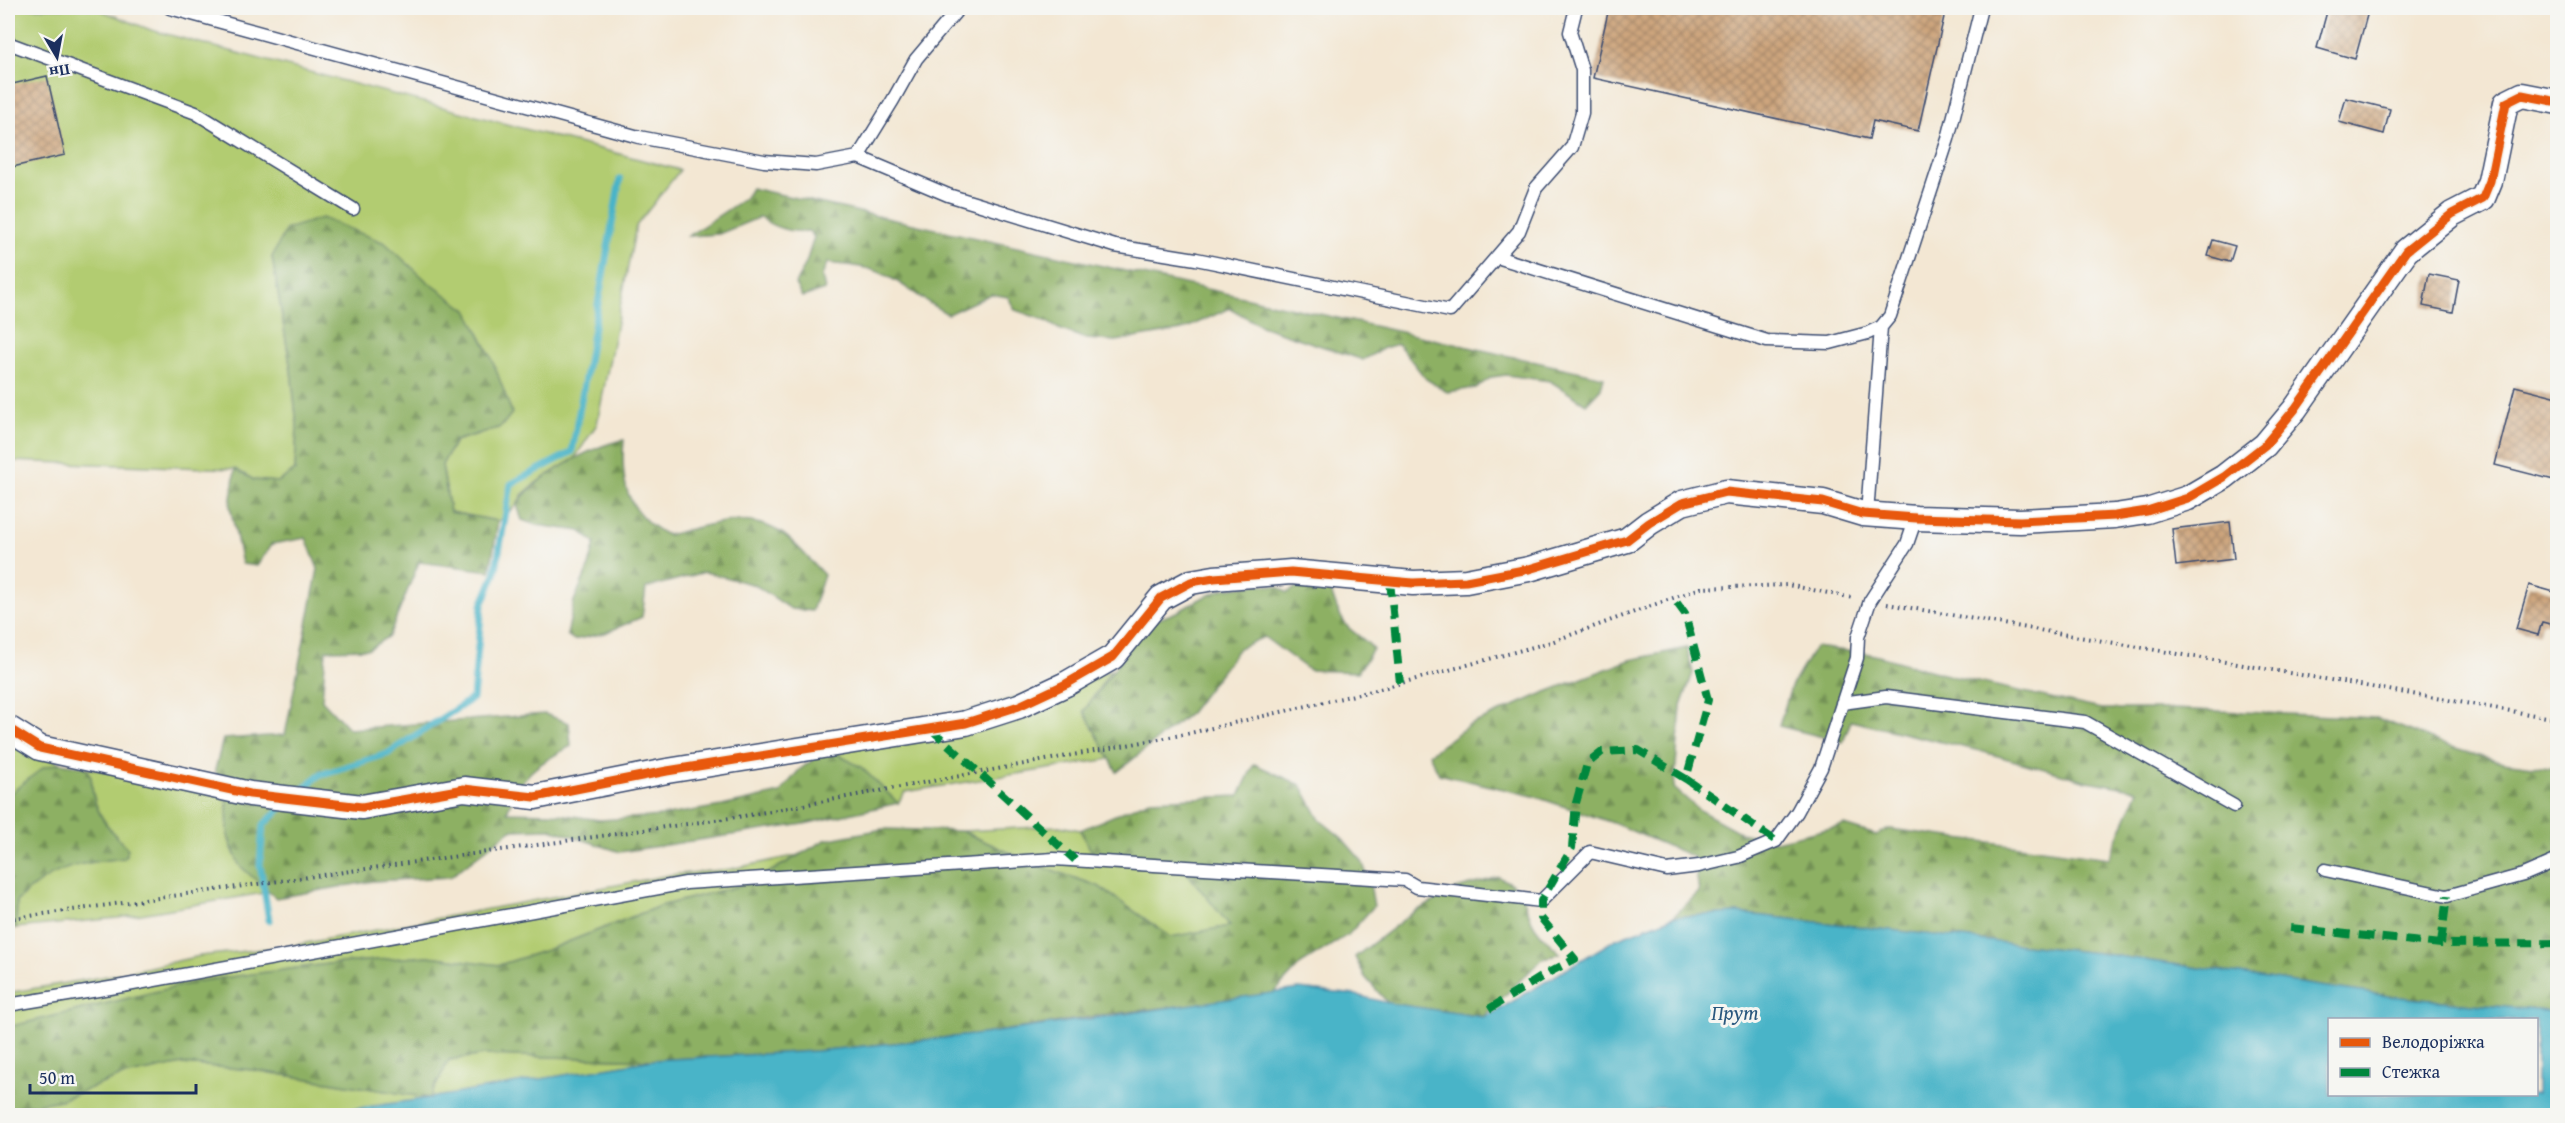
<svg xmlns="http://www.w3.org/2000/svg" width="2565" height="1123" font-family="'Gentium Book Plus',serif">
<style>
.green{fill:#b2cc71;stroke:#667e68;stroke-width:1.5}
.forest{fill:url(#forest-firs);stroke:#547060;stroke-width:1.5}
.water{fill:#4ab4c8;stroke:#327293;stroke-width:1.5;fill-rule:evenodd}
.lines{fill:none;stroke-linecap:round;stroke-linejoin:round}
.stream{stroke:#4ab4c8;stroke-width:7}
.building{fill:url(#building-cross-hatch)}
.service-casing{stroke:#3b4b70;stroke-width:15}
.minor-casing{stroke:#3b4b70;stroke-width:27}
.path{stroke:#3b4b70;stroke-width:4;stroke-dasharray:1.5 4.5;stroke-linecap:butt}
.service{stroke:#fff;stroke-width:12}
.minor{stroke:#fff;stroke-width:24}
.quiet{stroke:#00873e;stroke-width:8;stroke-dasharray:15 8;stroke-linecap:butt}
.cycleway-casing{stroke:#f6f6f2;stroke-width:13}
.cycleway{stroke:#e8590c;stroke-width:9}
.labels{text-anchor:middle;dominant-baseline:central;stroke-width:6;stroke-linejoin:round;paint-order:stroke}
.water-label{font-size:21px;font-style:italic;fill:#29577e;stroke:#f6f6f2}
</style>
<defs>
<pattern id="forest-firs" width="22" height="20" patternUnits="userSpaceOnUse" patternTransform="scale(1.5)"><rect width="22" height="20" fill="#8db063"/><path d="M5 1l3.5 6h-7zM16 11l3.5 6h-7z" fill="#729055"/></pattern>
<pattern id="building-cross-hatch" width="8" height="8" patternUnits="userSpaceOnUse" patternTransform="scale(1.5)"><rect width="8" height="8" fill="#cda57d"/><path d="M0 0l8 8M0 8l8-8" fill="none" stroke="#a6876a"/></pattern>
</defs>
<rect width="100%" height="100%" fill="#f6f6f2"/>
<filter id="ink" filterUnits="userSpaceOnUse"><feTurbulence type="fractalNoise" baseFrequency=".0167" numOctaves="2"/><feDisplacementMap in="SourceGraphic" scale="12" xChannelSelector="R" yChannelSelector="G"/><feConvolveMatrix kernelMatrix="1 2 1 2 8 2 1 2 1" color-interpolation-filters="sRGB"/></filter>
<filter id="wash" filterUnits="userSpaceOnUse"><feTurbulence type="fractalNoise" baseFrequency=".008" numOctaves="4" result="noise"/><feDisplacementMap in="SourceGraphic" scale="24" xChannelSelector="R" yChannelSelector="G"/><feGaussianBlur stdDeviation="1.35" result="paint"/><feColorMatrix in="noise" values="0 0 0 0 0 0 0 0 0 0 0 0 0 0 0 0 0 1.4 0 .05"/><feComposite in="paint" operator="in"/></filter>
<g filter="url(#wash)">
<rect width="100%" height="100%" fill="#f3e7d3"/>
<path class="green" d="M8,8H95L151,30L680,170L636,226L597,424L573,461L537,482L522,495L517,505L498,521L450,512L442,465L455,441L501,427L467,311L428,282L272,257L291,370L297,425L295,470L278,482L254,480L235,469L8,461Z
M1111,670L1084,711L1110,759L905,792L898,803L861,767L840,756L836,750Z
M8,739L61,763L8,795Z
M86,767L224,795C229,807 227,819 228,832C230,859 251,875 269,892L118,918L16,928L17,901C37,881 59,867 88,862C107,858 110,859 128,849C112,833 97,816 93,794C91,783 93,777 86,767Z
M1059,826L1080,830L1098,863L1184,869L1231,926L1171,937L1098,886L1034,864L962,831Z
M799,855L751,883L660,906L547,950L499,965L428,956L328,964L200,981L8,1027V993L113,975L200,956L290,946L670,875L730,869Z
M485,1055L653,1060L430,1098L311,1115L8,1116V1109L60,1100L119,1077L182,1064L253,1070L429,1098L449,1060Z"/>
<path class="forest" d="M751,188L1604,377L1601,388L1586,404L1550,381L1506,375L1492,377L1476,388L1447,392L1426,379L1398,344L1384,348L1363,360L1261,326L1230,308L1182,330L1116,341L1086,339L1059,329L1044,320L1015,310L1008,297L991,294L948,314C925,303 907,285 883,274C867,266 845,265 827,263L822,276L825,290L802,297L795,284L806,263L814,237L809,231C790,233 774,228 760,217L719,234L688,236L745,198Z
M322,218L385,243L428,282L467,310L491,356L512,413L501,427L455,441L442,465L450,512L498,521L490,571L419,562L389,636L369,649L326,650L322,700L349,729L545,714L569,723L571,746C537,765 521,773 507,812L552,813L600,820L661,816L722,806L780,793L799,770L822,753L836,750L840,756L861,767L898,803L804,824L620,852L551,829L511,830L450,877L373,881L276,898L239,865L228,836L227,804L215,770L223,739L285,735L318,569L306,538L272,544L257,566L242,564L230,506L235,469L254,480L278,482L295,470L297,425L291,370L272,257L286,229Z
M624,440C620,483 627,514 667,535C706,526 743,510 780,532C796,542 811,562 824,575L812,611L791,609L755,585L705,572L646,588L642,617L605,633L574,640L567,635L574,601L589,566L595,543L580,531L536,525L522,520L517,505C532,478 594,445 624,440Z
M1312,578L1328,581C1333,597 1337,613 1347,626C1355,635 1366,639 1373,649L1358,672L1309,670L1264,637L1239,648L1190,713L1117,772L1084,711L1146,624L1179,611L1202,598L1223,589L1259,584L1279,587L1287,593Z
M1815,647L1871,654L1955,677L2101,709H2171L2377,718L2452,747L2503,762L2557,769V1012L2388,996L2097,953L1737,913L1673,917L1699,892L1694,857L1613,823L1533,796L1439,774L1429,754L1468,726L1541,694L1630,660L1687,648L1693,673L1681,706L1674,788L1699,810L1741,833L1776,841L1844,825L1876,835L1890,829L2109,858L2138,790L2087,781L1980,751L1851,721L1843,742L1779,726L1791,687Z
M61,763L86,767C93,777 91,783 93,794C97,816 112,833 128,849L125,858C77,864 53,866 17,901L16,928L8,932V795L44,767Z
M1254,764L1301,785L1320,820L1341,837L1362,861L1370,884L1374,906L1349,934L1301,964L1272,995L1110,1014L983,1034L816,1051L653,1060L485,1055L449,1060L430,1098L253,1070L182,1064L119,1077L60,1100L8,1109V1027L200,981L328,964L428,956L499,965L547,950L660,906L751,883L825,840L883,829L962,831L1034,864L1098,886L1171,937L1230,926L1184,869L1098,863L1080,830L1150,800L1239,796Z
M1499,877L1522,890C1528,922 1537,932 1560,953L1542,959L1483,1017L1388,1003L1365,977L1355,957L1411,914L1456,889Z"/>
<path class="water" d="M1737,913L2097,953L2388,996L2557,1012V1115L1809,1116L1659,1108L1632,1116L311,1115L430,1098L653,1060L816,1051L983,1034L1299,989L1356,995L1388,1003L1483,1017L1495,1012L1616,939L1673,917ZM2330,1020H2536V1094H2330Z"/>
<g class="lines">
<path class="stream" d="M302,790L319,775L387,754L473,698L482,605L495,574L511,484L572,452L620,179
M269,920L260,865L263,825L285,805"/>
</g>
<g id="blocks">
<path class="building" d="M1609,8H1946L1918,131L1873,121L1869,139L1593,78Z
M2328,8H2369L2355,59L2317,48Z
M47,76L65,155L8,168V85Z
M2346,98L2390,109L2384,134L2339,122Z
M2213,240L2235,246L2230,262L2208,256Z
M2429,274L2459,280L2453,312L2423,306Z
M2515,386L2558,397V481L2495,465Z
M2230,522L2234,559L2176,566L2172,529Z
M2529,585L2558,593V626L2542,622L2538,635L2516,629Z"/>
</g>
</g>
<g filter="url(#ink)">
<use href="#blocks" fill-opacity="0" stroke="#3b4b70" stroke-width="1.5"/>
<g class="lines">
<defs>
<path id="service" d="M170,8L639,137L764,161L816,165L858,157L948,195L1115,246L1196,259L1450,311L1519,231L1536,188L1572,147L1582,113V70L1570,32L1576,8
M8,43L196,113L353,209
M858,157L893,100L916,59L959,8
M1497,257L1767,341L1830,343L1868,333L1881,327L1890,316L1948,139L1981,8
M1867,514L1881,327
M1842,703L1886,697L2085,722L2234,806
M2325,870L2447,896L2523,875L2558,860
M8,1005L122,986L686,883L1054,859L1405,880L1417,887L1541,901L1590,852L1667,870L1699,866L1738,857L1776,841L1797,812L1821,768L1857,658L1858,637L1870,601L1907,544L1916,518"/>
<path id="minor" d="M8,728L40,748L250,794L362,807L464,789L535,797L667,771L966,723L1019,706L1066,684L1113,657L1161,598L1191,582L1214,578L1291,572L1413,583L1466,581L1529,569L1627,540L1649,523L1682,503L1726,492L1823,502L1863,514L1916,518L2020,521L2115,516L2147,511L2188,498L2224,477L2265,445L2295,409L2406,251L2452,214L2483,198L2490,181L2506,103L2522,95L2558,102"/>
</defs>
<use href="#service" class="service-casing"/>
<use href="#minor" class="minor-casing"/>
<path class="path" d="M1887,604L2558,719
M8,919L744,816L1186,734L1376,690L1551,642L1701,588L1788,585L1853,598"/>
<use href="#service" class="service"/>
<use href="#minor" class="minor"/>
<path class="quiet" d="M1390,581L1400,683
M931,729L1075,860
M1686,779L1776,841
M2290,928L2441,944L2558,943
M2441,944L2447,896
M1489,1009L1548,973L1575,959L1541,918V901L1572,848L1576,803L1587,764L1602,752L1638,750L1686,779L1708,700L1685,614L1674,599"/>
<defs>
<path id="cycleway" d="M8,728L40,748L250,794L362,807L464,789L535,797L667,771L966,723L1019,706L1066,684L1113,657L1161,598L1191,582L1214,578L1291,572L1413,583L1466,581L1529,569L1627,540L1649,523L1682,503L1726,492L1823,502L1863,514L1916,518L2020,521L2115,516L2147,511L2188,498L2224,477L2265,445L2295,409L2406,251L2452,214L2483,198L2490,181L2506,103L2522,95L2558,102"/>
</defs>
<use href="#cycleway" class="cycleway-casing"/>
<use href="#cycleway" class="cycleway"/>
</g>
</g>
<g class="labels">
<g class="water-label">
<text x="1735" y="1012">Прут</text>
</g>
</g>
<rect width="2565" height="1123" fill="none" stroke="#f6f6f2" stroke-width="30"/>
<rect x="2328" y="1018" width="210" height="78" fill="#f6f6f2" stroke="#9ea6b7" stroke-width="1.5"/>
<rect x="2340" y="1038" width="30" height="9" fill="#e8590c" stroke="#9ea6b7" stroke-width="1.5"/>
<text x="2382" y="1048" font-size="18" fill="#1b2f5e">Велодоріжка</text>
<rect x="2340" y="1068" width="30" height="9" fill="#00873e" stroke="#9ea6b7" stroke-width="1.5"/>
<text x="2382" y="1078" font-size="18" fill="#1b2f5e">Стежка</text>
<g transform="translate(57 57) rotate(170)" stroke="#f6f6f2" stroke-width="4.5" paint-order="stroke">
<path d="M0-4.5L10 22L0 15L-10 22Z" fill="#1b2f5e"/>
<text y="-9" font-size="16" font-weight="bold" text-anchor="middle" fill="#1b2f5e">Пн</text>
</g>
<path d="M30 1084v9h166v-9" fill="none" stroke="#1b2f5e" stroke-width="3"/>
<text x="39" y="1084" font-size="18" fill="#1b2f5e" stroke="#f6f6f2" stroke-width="4.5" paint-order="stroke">50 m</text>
</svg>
